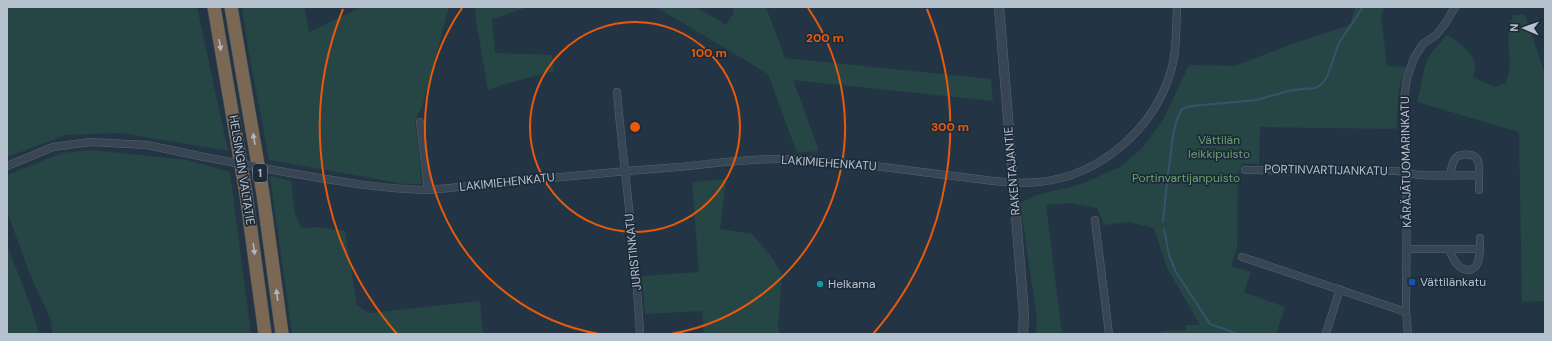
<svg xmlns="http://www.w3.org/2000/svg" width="1552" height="341" font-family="'DM Sans',sans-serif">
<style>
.green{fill:#264545}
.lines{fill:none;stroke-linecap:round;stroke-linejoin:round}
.stream{stroke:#36536d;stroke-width:2}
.minor-casing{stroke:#566471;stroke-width:8}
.tertiary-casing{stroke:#566471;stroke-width:10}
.motorway-casing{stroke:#43515e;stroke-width:14}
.minor{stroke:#384653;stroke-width:7}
.tertiary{stroke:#384653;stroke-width:9}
.motorway{stroke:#7a6754;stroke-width:13}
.minor-bridge-casing{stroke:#566471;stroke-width:8;stroke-linecap:butt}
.minor-bridge{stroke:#384653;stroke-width:7}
.oneway{fill:#afb8c1}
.ring{fill:none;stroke:#e8590c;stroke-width:2}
.transit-dot{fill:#1a4fb4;stroke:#1d2b39;stroke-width:1.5}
.culture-dot{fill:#0f9aa8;stroke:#1d2b39;stroke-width:1.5}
.labels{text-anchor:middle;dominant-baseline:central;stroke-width:3.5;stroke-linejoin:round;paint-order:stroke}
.shield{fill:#1d2b39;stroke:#8794a1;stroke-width:1}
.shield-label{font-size:11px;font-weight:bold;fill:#b5c1cd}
.park-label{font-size:12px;fill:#6aa070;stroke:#1d2b39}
.street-label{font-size:12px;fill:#b5c1cd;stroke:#1d2b39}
.poi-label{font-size:12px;fill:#b5c1cd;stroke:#1d2b39;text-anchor:start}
.centre{fill:#e8590c;stroke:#1d2b39;stroke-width:2}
.ring-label{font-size:12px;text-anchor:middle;font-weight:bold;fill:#e8590c;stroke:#1d2b39;stroke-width:3.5;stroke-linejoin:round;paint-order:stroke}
</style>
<rect width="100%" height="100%" fill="#233544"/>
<path class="green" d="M7,7H197L228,151L120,133L66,135L7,157Z
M242,7H304L309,32L362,7H449L422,107L415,120L422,184H405L269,160L248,48Z
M476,7H528L492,19L495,53L552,55L554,71L501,85L488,90L475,14Z
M656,7H696L726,25L734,12L732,7H766L785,58L991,79L993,101L793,80L819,151L797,153L768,74Z
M1355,7H1385L1381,15L1387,66L1406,67L1399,88L1396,129L1260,127L1259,164L1242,163L1238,176L1237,247L1231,266L1251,272L1244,292L1285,307L1276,334H1161V331L1186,330V325H1200L1167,268L1154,228L1129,222L1104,225L1097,208L1069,203L1046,205L1062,334H1035L1037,319L1020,203L1036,195L1079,185L1120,167L1144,146L1163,120L1189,65L1235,66L1289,45L1350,25Z
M1513,15H1525L1545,74V301L1522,302L1519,132L1417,102L1426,62L1431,53L1447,35C1458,41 1472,51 1475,64C1475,68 1474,73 1473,77L1495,87L1506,83L1510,66L1508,32Z
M92,150L187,160L230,172L251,334H53L50,318L29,272L7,211V175L62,153Z
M270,176L291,181L295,214L301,228L318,227L345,231L357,305L369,313L480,301L483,334H292Z
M726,179L720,229L752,234L771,256L782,274L778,326L780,334H704L702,311L645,314L642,276L699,272L692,182Z
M7,245L30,304L39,334H7Z"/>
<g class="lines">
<path class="stream" d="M1163,221C1165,201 1167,180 1170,160C1172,142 1173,125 1182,109L1191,106L1257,100L1292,90L1315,88L1321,85L1327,77L1339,43L1363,7
M1164,229L1169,255L1176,272L1210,324L1238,334"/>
<defs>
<path id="minor" d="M617,92C624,173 636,253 640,334
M420,122L428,190
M7,166L53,147L90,142L147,145L204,157
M1245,170L1398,171C1418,178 1457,175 1479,175C1479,170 1480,163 1477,159C1473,153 1459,153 1455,159C1452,163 1451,170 1450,175
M290,173C336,181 381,189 428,190C512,182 595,173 678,167C711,164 744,159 777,159C833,159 889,168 945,175C976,178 1008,185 1039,182C1100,176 1154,129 1171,71C1177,51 1176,28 1177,7
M1479,175V190
M1095,220L1109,334
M1480,238V249
M1407,249H1480C1479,258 1479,269 1468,270C1465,270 1462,269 1459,266C1454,262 1452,255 1449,250
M1242,257L1406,312
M1326,333L1340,289
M1408,334L1406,312L1407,174L1404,98L1407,78L1414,58L1423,44L1436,35L1445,24L1455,7"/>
<path id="tertiary" d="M999,7L1024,314L1023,334"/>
<path id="motorway" d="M214,7L246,194L265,334
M231,7L263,194L282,334"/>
</defs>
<use href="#minor" class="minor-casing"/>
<use href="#tertiary" class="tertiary-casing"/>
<use href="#motorway" class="motorway-casing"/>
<use href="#minor" class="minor"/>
<use href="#tertiary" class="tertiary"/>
<use href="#motorway" class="motorway"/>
<defs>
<path id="minor-bridge" d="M204,157L290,173"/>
</defs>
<use href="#minor-bridge" class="minor-bridge-casing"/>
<use href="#minor-bridge" class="minor-bridge"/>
</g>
<defs><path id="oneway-solid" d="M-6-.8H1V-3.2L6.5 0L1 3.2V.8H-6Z"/></defs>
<g class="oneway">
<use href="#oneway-solid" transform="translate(220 45) rotate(80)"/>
<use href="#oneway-solid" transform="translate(254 139) rotate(-100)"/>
<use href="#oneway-solid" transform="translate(254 249) rotate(82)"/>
<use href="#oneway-solid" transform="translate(277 295) rotate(-97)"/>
</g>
<g class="ring">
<circle cx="635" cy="127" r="105"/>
<path d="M599 334A210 210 0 0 1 462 8M808 8A210 210 0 0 1 671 334"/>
<path d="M397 334A315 315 0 0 1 343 9M927 9A315 315 0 0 1 873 334"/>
</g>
<rect class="transit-dot" x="1408" y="278" width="8" height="8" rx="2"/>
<circle class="culture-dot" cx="820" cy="284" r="4"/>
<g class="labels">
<rect class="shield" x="253" y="164" width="14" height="18" rx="3"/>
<g class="shield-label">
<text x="260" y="173">1</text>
</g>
<g class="park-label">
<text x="1219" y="140">Vättilän<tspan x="1219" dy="14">leikkipuisto</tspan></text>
<text x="1186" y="178">Portinvartijanpuisto</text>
</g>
<g class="street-label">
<text transform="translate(1406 162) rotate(-91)">KÄRÄJÄTUOMARINKATU</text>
<text transform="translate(829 163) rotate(4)">LAKIMIEHENKATU</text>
<text transform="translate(242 170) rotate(81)">HELSINGIN VALTATIE</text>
<text transform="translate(1326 170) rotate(1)">PORTINVARTIJANKATU</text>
<text transform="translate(1012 171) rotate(-95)">RAKENTAJANTIE</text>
<text transform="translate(507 182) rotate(-6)">LAKIMIEHENKATU</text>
<text transform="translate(633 252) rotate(-96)">JURISTINKATU</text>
</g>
<g class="poi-label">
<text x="1420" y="282">Vättilänkatu</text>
<text x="828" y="284">Helkama</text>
</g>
</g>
<circle cx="635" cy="127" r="6" class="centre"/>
<g class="ring-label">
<text x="825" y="42">200 m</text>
<text x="709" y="57">100 m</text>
<text x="950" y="131">300 m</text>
</g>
<rect width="1552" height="341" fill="none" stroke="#b5c1cd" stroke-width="16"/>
<g transform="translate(1524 28) rotate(272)" stroke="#1d2b39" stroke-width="3" paint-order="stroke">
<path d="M0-3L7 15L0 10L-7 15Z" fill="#b5c1cd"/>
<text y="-6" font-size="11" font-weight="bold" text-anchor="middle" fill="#b5c1cd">N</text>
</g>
</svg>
